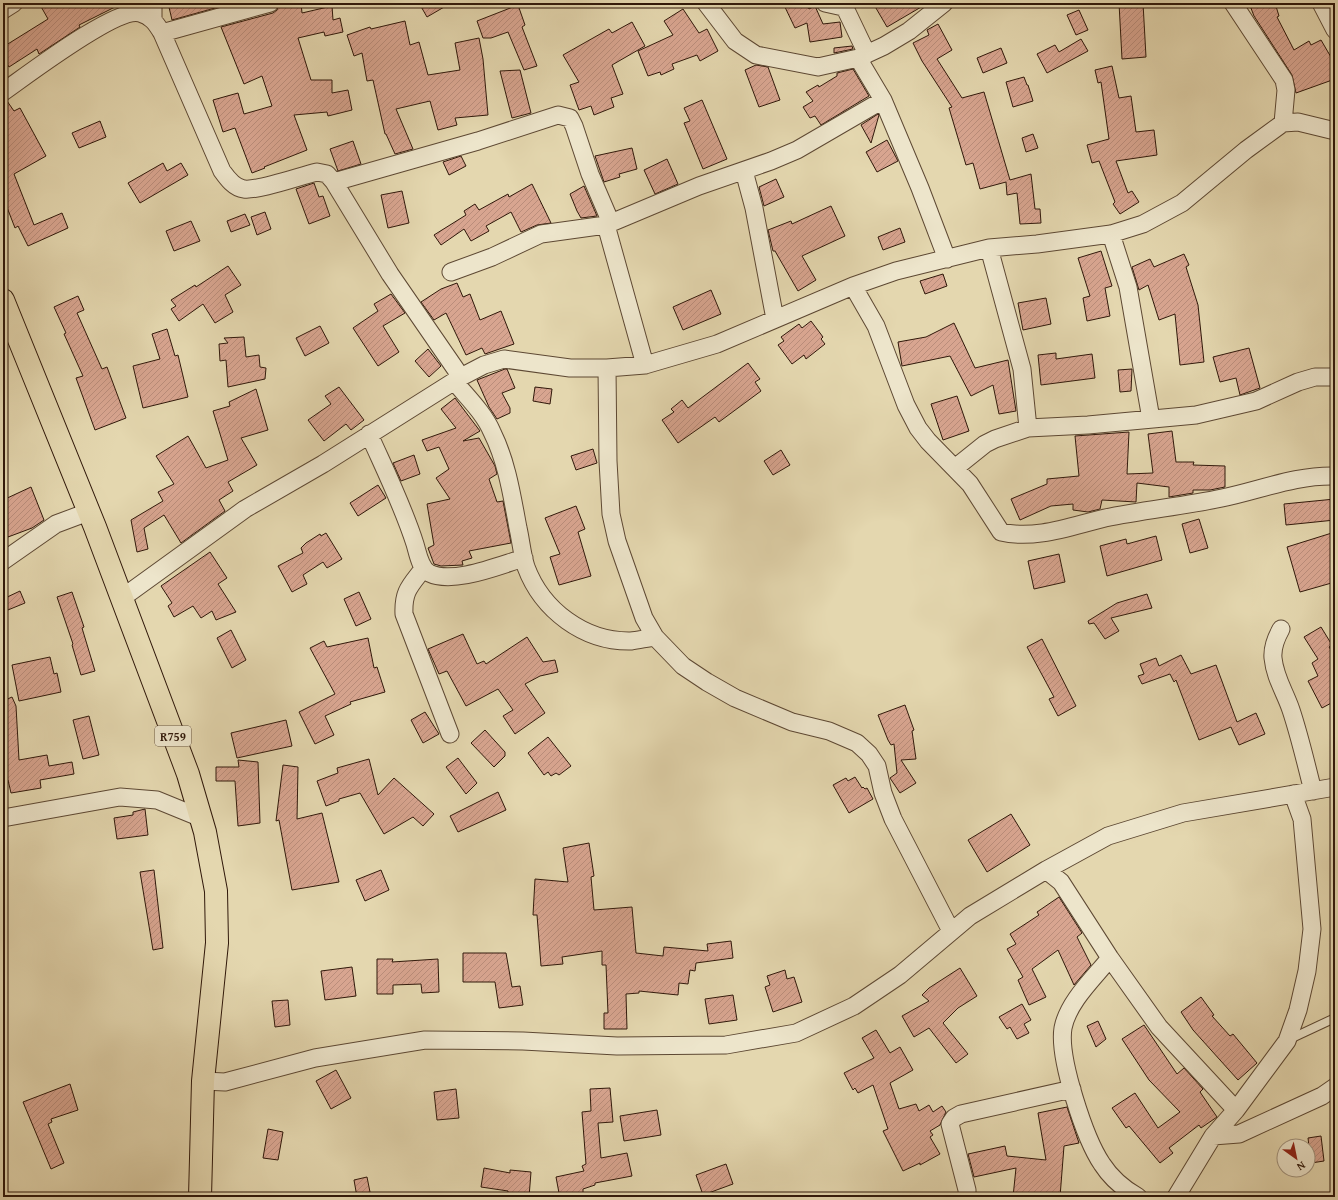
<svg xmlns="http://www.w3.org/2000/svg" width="1338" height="1200" font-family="'Gentium Book Plus',serif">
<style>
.building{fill:url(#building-hatch);stroke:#30180a}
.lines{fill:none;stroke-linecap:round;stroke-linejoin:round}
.lane-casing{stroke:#5d4833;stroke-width:10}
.street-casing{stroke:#5d4833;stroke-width:19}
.primary-casing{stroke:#30180a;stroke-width:24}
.lane{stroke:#ede5cb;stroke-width:8}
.street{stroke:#ede5cb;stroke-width:17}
.primary{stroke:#e4d7af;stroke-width:22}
.labels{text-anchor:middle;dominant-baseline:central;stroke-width:3.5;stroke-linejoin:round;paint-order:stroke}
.shield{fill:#ede5cb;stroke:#695644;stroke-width:1}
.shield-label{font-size:12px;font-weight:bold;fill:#30180a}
</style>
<defs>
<pattern id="building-hatch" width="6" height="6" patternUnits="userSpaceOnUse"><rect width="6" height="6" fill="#d8a590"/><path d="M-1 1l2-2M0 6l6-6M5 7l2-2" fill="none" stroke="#ba8d7b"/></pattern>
</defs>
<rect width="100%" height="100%" fill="#e4d7af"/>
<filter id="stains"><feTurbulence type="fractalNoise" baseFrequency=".005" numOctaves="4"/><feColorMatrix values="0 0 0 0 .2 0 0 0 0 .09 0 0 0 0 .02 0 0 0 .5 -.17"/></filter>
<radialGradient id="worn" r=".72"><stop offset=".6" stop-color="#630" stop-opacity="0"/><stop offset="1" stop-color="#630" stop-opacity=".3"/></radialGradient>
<path class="building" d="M39,3H123L79,25L80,27L39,54L37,49L9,67L3,57V47L48,19Z
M168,3H233L172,20Z
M280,3H301L302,13L332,6L333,20L340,18L343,32L325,36L324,32L298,38L311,80H332V93L348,90L352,110L328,116L327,112L294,115L307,150L264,167L265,168L252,173L235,128L223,132L213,100L238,93L244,114L272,106L262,76L244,84L221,27L273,13L277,10Z
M419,3H451L427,17Z
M783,3H806L809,9L815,6L823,24L840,22L842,37L810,42L807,23L795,28Z
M873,3H928L887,27Z
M1119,3H1143L1146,57L1122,59Z
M1249,3H1275L1279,16L1277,17L1294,50L1309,41L1311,45L1321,40L1335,64V79L1296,93L1292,75L1254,16Z
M518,5L525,25L522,27L537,66L524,70L508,32L491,38H483L477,21Z
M683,9L699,33L707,29L718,51L700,61L697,55L672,64L674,69L661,75L660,72L648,76L638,51L673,35L664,21Z
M1079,10L1088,30L1076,35L1067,15Z
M405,21L410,45L419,42L428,75L460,70L455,43L479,38L483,59L488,115L455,118L457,125L438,130L430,101L396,109L413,149L395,154L386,134H385L373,80L367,81L362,53L354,56L347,35L370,27L371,29Z
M632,22L645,46L612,65L623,94L611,98L614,107L594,115L591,106L579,110L570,85L579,82L563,55L609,29L612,33Z
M938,24L952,50L937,59L962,98L984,92L1010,180L1031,174L1035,209H1040L1041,223L1020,224L1017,193L1007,195L1006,182L980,189L973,163L966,165L949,108L952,107L922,61L913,43L929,35L927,30Z
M1081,39L1088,51L1047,73L1037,54L1055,45L1059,52Z
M852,46L853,49L834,53V48Z
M1001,48L1007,63L983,73L977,58Z
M756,65L768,67L780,100L759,107L745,70Z
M1112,66L1119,98L1131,96L1136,132L1154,130L1157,155L1116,161L1128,193L1132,191L1139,202L1120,214L1113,204L1115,202L1099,161L1092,163L1087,145L1109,139L1101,82L1098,83L1095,70Z
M853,69L869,96L821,125L815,116L810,118L803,107L813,101L806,92L818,85L819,87L837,76V73Z
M520,70L531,113L512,118L500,71Z
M1024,77L1027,85H1028L1033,101L1013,107L1006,82Z
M702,100L727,159L703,169L684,123L690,121L684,108Z
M7,101L14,111L20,108L46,156L14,174L34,225L62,213L68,228L28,246L18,226L15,228L3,197V102Z
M878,114L879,115L871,143L861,125Z
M100,121L106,137L79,148L72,133Z
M1033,134L1038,148L1026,152L1022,138Z
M887,140L898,161L877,172L866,152Z
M353,141L361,164L338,171L330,149Z
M632,148L637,169L619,174L620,177L604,182L595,156Z
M461,156L466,166L449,175L443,162Z
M667,159L678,184L655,194L644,170Z
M163,163L167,171L181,163L188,175L140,203L128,183Z
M776,179L784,197L764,206L759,187Z
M314,183L319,197L323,196L330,216L309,224L296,189Z
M532,184L551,223L537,225L521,232L511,212L486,226L489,231L471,241L464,229L441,245L434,235L466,215L464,211L475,204L479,210L508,194L509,197Z
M584,186L597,216L581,218L577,211L570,194Z
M402,191L409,223L388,228L381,195Z
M831,206L845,236L802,256L816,280L798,291L775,251H773L768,230L791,221L792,224Z
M265,212L271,229L257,235L251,217Z
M245,214L250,225L231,232L227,221Z
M191,221L200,241L174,251L166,231Z
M900,228L905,242L883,250L878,237Z
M1101,251L1112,286L1105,288L1110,316L1087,321L1083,298L1090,296L1078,258Z
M1184,254L1189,265L1186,267L1198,305L1204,362L1180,365L1175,314L1159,320L1148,285L1139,290L1132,267L1150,259L1154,267Z
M228,266L241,285L225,295L233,312L215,323L203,304L179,321L171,309L176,306L171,300L195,285L196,287Z
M943,274L947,286L925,294L920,281Z
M457,283L463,297L470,294L480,320L501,311L514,344L485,354L482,348L466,355L446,313L434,320L421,302L441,289Z
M711,290L721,314L683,330L673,307Z
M391,294L405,313L383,326L399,352L378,366L353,328L378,311L374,304Z
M78,296L84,310L77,313L102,369L107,367L126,418L95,430L76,378L83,376L64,334L66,333L54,307Z
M1046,298L1051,324L1023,330L1018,303Z
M811,321L823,337L821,339L825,344L806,359L804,355L792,364L778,345L784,341L781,337L799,324L802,328Z
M954,323L975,368L1008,360L1016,411L999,414L993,385L971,396L950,356L902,366L898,342L926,337Z
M320,326L329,343L305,356L296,338Z
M167,329L175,356L178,355L188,397L143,408L133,366L160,359L152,334Z
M244,337L246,357L259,355L260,367L266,368L265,379L228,387L226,360L220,361L219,344L228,343L224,338Z
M1249,348L1260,388L1240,395L1236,378L1220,382L1213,357Z
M428,349L441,366L429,377L415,361Z
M1056,353V359L1092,354L1095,378L1041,385L1038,355Z
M748,363L760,379L755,382L761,391L719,422L715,417L678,443L662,420L674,412L671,409L682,400L688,408Z
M505,369H507L515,388L502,393L510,408V413L497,419L489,407L477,380Z
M1132,369L1131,391L1120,392L1118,370Z
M339,387L364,420L351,430L346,424L324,441L308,420L331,404L325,396Z
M535,387L552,389L550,404L533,401Z
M256,389L268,430L241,438L257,465L228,482L233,491L219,500L225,511L181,543L164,515L144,528L148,549L137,552L131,520L163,501L158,492L174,484L156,456L188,436L206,468L228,460L213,411L230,406L229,402Z
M957,396L969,431L943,440L931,404Z
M455,398L480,431L463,441L479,438L495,466L497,474L489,479L497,502L503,501L511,543L469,551L472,558L462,561L463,565L441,566L434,564L428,548L434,545L427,504L450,499L436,478L449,469L439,447L427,451L422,440L456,428L441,409Z
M1172,431L1176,462H1194L1193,465L1225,466V487L1210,490H1193V493L1169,497V487L1137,483L1136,502L1102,500L1100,509L1088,512L1073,510V504L1051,506L1020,520L1011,499L1047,484V479L1079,476L1075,436L1129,432L1127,474L1153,473L1148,434Z
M593,449L597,463L576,470L571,456Z
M781,450L790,465L773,475L764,461Z
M414,455L420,474L401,481L393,463Z
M378,485L386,498L358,516L350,503Z
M31,487L44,520L32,528L8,537L3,524V500Z
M1335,499V520L1286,525L1284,504Z
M576,506L585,529L578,532L591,576L559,585L550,557L560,554L545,518Z
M1199,519L1208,548L1190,553L1182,524Z
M1335,532V582L1300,592L1287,547Z
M326,533L342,559L327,568L323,562L303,575L307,584L292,592L278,566L303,553L301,548L306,543L320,534L321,536Z
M1156,536L1162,560L1107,576L1100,546L1126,539L1127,544Z
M210,552L227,578L218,584L236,612L216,620L212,611L201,618L193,606L174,617L168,606L172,603L161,586Z
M1059,554L1065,582L1034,589L1028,561Z
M20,591L25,603L3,612V599Z
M72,592L84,627L82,628L95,671L81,675L72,645L73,644L57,597Z
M359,592L371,619L356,626L344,599Z
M1147,594L1152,608L1111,618L1119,631L1105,639L1094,623L1089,624L1088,621L1117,603Z
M1321,627L1332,645L1329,647L1335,656V701L1322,708L1308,681L1318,676L1312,663L1318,659L1304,637Z
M231,630L246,660L232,668L217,638Z
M463,634L477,664L484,661L486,664L527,637L543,662L555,660L558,672L540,676L525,684L545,713L515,734L503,716L513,710L498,689L466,706L447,671L439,674L428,649Z
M368,638L374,668L377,667L385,692L350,702L351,704L325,716L334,735L315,744L299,712L335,694L310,648L324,641L327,647Z
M1042,639L1076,706L1058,716L1049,699L1054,697L1027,647Z
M1181,655L1191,674L1216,665L1237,722L1256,713L1265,734L1239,745L1231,727L1199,740L1176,680L1174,682L1170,674L1142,684L1138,676L1144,674L1140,664L1156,658L1159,666Z
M50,657L54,674L57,673L61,692L19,701L12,665Z
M12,697L16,706L19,760L47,755L49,766L72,762L74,774L40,780L41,788L11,793L8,780L3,781V701Z
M905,705L914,730L912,731L916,759L901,760L916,783L900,793L890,778L897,773L894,744L891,745L888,740L878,715Z
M425,712L439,734L423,743L411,720Z
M89,716L99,755L83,759L73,720Z
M286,720L292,746L237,758L231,733Z
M485,730L505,752V756L494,767L471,743Z
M548,737L571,766L559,775L556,773L551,776L548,772L544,775L528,753Z
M458,758L477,783L466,794L446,767Z
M369,759L378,795L394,778L434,814L423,826L413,817L384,834L360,793L339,799V801L326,806L317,781L338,773L337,768Z
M238,760L258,762L260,823L238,826L235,781H216V767H239Z
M283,765L298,767L297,819L322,813L339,882L292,890L279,820L276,821Z
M855,777L862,788L863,787L865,789L867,788L873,799L849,813L833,785L846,778L848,781Z
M498,792L506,810L458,832L450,816Z
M145,809L148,835L117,839L114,818L133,815V812Z
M1011,814L1030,845L987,872L968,840Z
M589,843L594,876L591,877L594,910L632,907L636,953L663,956L664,947L708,951L707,944L731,941L733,958L696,963L695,971L690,970L688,984L679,983L678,995L639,991V993L626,994L627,1029H604V1013H608L606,965H602V951L562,957L563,964L541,966L537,915H533L535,879L568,882L563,848Z
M154,870L163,948L153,950L140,872Z
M381,870L389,890L365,901L356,880Z
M1059,897L1082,933L1077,937L1091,965L1074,985L1058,950L1032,969L1046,997L1029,1005L1018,980L1023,977L1007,949L1016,944L1010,934L1039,915L1037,912Z
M463,953H506L512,987L520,986L523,1005L499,1008L495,982H463Z
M377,959H393L392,962L438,959L439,992L422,993L421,984L393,985V994H377Z
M352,967L356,996L325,1000L321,971Z
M960,968L977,996L958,1008L943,1023L968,1054L956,1063L929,1028L914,1037L902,1016L929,1001L922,995L929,988Z
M785,970L787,979L794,977L802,1002L773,1012L765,987L770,985L767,976Z
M733,995L737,1020L709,1024L705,999Z
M1201,997L1214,1015L1212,1016L1230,1036L1233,1034L1257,1063L1238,1080L1193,1030L1181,1012Z
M288,1000L290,1025L275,1027L272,1001Z
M1022,1004L1031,1020L1024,1024L1029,1033L1017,1039L1010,1027L1007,1029L999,1017Z
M1098,1021L1106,1039L1096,1047L1087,1026Z
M1144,1025L1177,1074L1184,1068L1203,1089L1200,1092L1217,1117L1201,1128L1199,1125L1169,1148L1173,1153L1160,1163L1129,1126L1126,1128L1112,1108L1135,1093L1158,1128L1180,1112L1149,1080L1122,1039Z
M876,1030L890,1053L900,1047L913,1070L890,1083L899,1109L916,1104L919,1111L929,1105L933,1112L942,1106L946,1112L940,1125L930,1131L933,1135L930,1137L940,1154L920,1165V1163L903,1171L883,1131L888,1129L873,1085L858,1093L855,1088L853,1090L844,1073L874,1058L862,1038Z
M336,1070L351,1098L331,1109L316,1081Z
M70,1084L78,1110L51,1119L52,1122L48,1124L64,1163L51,1169L23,1102Z
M610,1088L613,1122L598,1123L601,1158L627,1153L632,1176L595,1183V1185L583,1189V1197H563V1193H559L556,1177L584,1171L582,1166L586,1164L582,1112L591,1111L590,1089Z
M456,1089L459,1118L437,1120L434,1092Z
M1067,1107L1079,1143L1064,1146L1060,1197H1013L1016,1168L974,1177L968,1154L1005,1146L1007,1156L1046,1160L1038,1113Z
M657,1110L661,1135L624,1141L620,1116Z
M268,1129L283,1132L278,1160L263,1158Z
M1321,1136L1324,1161L1311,1163L1308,1138Z
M726,1164L733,1184L703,1195L696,1175Z
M484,1168L510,1173V1170L531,1172L529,1197L508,1196V1191L481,1187Z
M367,1177L371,1197H357L354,1180Z"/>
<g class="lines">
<defs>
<path id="lane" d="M1290,1039L1335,1018"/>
<path id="street" d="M706,3L735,41L756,55L818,67L858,58L884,46L909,31L944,3
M825,3L843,7L846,10L867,54
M1233,3L1284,80L1286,90L1283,123
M1321,3L1335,30
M3,10L14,3
M153,19V3
M162,33L270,3
M858,58L883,100L920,188L947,259
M3,92C26,76 116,7 140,13C151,16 156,23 162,33L222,171C227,178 234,188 244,189C258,191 300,176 317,172L327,174L334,182L390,274L461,377
M744,171L754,208L775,319
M334,182L478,141L558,115L570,118L574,126L590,174L611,223
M606,225L645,365
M1111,234L1128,287L1151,419
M989,248L1022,369L1028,428
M451,272L492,257L541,234L606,225L699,186L771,161L797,150L883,100
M853,286L876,326L906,405L918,428L928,441L970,484L1001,532C1036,540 1071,526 1105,518C1144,510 1184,506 1222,498C1261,490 1295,475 1335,476
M607,368L608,461L611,514L617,541L644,618L655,637L683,666L707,682L735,698L792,722L829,731L857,743L869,754L877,766L883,793L893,819L951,931
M454,381C467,397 484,413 492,432C507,462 512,496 518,528C521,541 522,555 526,567C542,610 584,642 631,641C639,640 647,638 655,637
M369,434C385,470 403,506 415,544C418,554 420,568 429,573C453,585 500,565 524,558
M955,468L985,444L995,439L1028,428L1088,425L1196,415L1256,401L1298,382L1315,377H1335
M3,561L56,524L88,512
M423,569C410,586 403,591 404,614L450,734
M122,598L245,509L323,464L461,377L484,365L504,359L570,368H607L645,365L717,344L853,286L896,271L989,248L1037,244L1111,234L1143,224L1182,203L1246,150L1283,123L1298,122L1335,131
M1281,629C1276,638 1272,647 1273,658C1275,678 1285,692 1291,710C1300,737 1306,764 1313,791
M3,818L120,797L157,800L201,818
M1046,870L1061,882L1110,958L1159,1027L1236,1110
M1110,958C1093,979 1068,1002 1063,1028C1058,1058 1085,1139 1102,1164C1111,1178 1124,1189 1138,1197
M203,1081L225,1082L315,1058L425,1040L523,1041L617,1046L726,1045L796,1033L854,1006L900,975L970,916L1046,870L1108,836L1183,813L1335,787
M1213,1136L1239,1134L1322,1096L1335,1087
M967,1197V1190L950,1124L954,1118L961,1114L1072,1089
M1176,1197L1213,1136L1236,1110L1287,1041L1298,1010L1307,971L1312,929L1302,819L1293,794"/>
<path id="primary" d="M3,300L95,527L188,774L205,832L216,891L217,943L203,1081L200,1197"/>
</defs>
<use href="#lane" class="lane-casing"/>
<use href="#street" class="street-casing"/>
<use href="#primary" class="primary-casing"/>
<use href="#lane" class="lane"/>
<use href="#street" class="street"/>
<use href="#primary" class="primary"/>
</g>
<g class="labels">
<rect class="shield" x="155" y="726" width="36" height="20" rx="3"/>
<g class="shield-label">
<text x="173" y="736">R759</text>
</g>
</g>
<rect width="1338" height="1200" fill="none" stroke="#e4d7af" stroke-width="16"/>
<rect x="4" y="4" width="1330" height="1192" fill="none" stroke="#30180a" stroke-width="2"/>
<rect x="8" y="8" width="1322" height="1184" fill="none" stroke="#30180a"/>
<g transform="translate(1296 1158) rotate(147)"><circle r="19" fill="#ede5cb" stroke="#a1937e"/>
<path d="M0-3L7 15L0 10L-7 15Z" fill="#8f2418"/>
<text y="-6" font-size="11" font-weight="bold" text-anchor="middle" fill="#30180a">N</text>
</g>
<rect width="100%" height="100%" filter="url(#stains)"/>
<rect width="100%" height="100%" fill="url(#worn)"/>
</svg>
